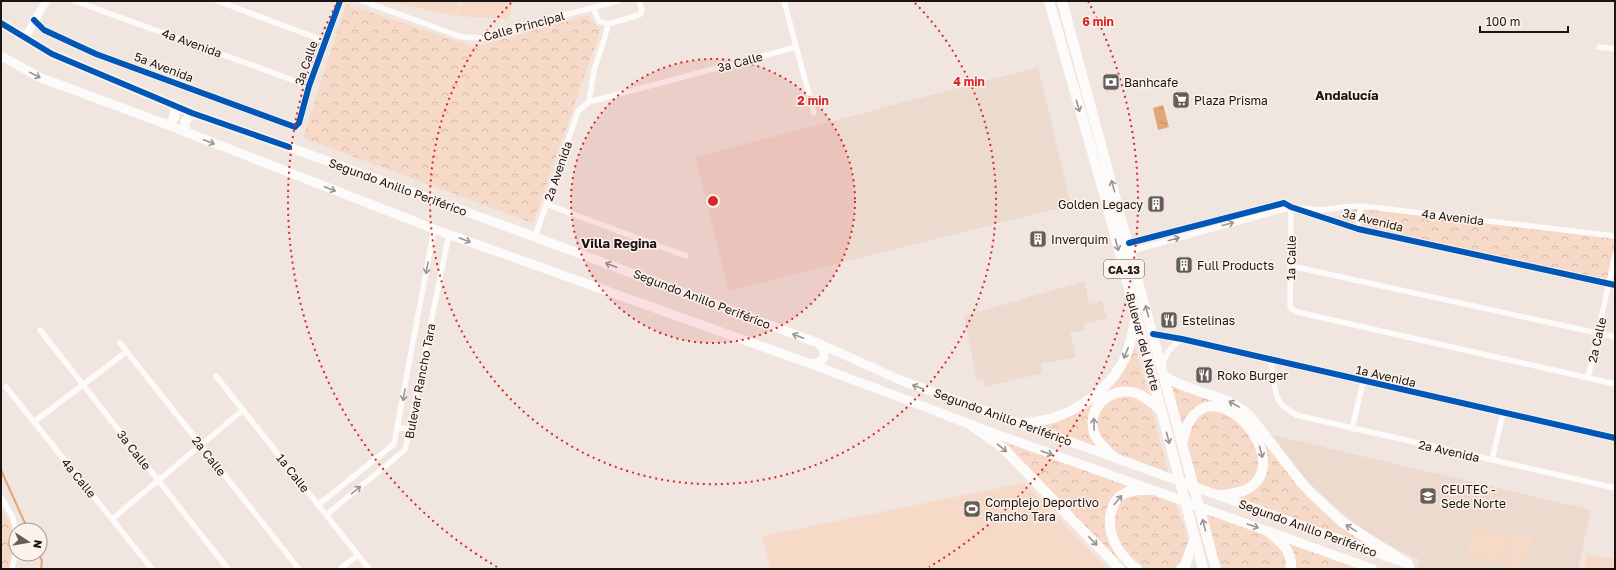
<svg xmlns="http://www.w3.org/2000/svg" width="1616" height="570" font-family="'Golos Text',sans-serif">
<style>
.built{fill:#eddacf}
.grass{fill:#f7d9c7}
.park{fill:url(#park-crowns)}
.water{fill:url(#water-ripples)}
.lines{fill:none;stroke-linecap:round;stroke-linejoin:round}
.stream{stroke:#e3a478;stroke-width:2}
.street{stroke:#fdfbfa;stroke-width:5.5}
.secondary{stroke:#fdfbfa;stroke-width:8}
.primary{stroke:#fdfbfa;stroke-width:9}
.highway{stroke:#fdfbfa;stroke-width:10}
.cycleway-casing{stroke:#fef3ec;stroke-width:8}
.cycleway{stroke:#0057b8;stroke-width:6}
.oneway{stroke:#979491}
.ring{fill:none;stroke:#d62828;stroke-width:2;stroke-dasharray:2 4}
.labels{text-anchor:middle;dominant-baseline:central;stroke-width:3;stroke-linejoin:round;paint-order:stroke}
.shield{fill:#fef3ec;stroke:#5e5853;stroke-width:1}
.shield-label{font-size:11px;font-weight:bold;fill:#1a1511}
.street-label{font-size:12px;fill:#1a1511;stroke:#fef3ec}
.poi-label{font-size:12px;fill:#1a1511;stroke:#fef3ec;text-anchor:start}
.neighbourhood-label{font-size:13px;font-weight:bold;fill:#1a1511;stroke:#fef3ec}
.centre{fill:#d62828;stroke:#fef3ec;stroke-width:2}
.ring-label{font-size:12px;text-anchor:middle;font-weight:bold;fill:#d62828;stroke:#fef3ec;stroke-width:3;stroke-linejoin:round;paint-order:stroke}
</style>
<defs>
<pattern id="park-crowns" width="20" height="18" patternUnits="userSpaceOnUse"><rect width="20" height="18" fill="#f7d9c7"/><path d="M2 6a3 3 0 1 1 6 0M12 15a3 3 0 1 1 6 0" fill="none" stroke="#d3b9aa"/></pattern>
<pattern id="water-ripples" width="26" height="14" patternUnits="userSpaceOnUse"><rect width="26" height="14" fill="#e3a478"/><path d="M2 4q2-2 4 0t4 0M15 11q2-2 4 0t4 0" fill="none" stroke="#c28c67"/></pattern>
</defs>
<rect width="100%" height="100%" fill="#f0e5df"/>
<path class="built" d="M1038,67L1071,205L729,291L695,157Z
M1085,281L1089,305L1102,300L1107,318L1084,324L1085,330L1070,333L1076,357L1041,364L1042,373L985,387L984,379L977,381L964,316Z
M1272,435L1591,510L1578,569H1417L1420,560L1368,535L1308,483Z"/>
<path class="grass" d="M384,1H459L456,16Z
M461,1H513L509,19L458,16Z
M1024,483L1108,569H771L762,536Z
M1474,526L1510,535L1502,564L1467,557Z
M1513,533L1532,537L1524,569H1513L1505,567Z
M1587,554L1615,559V569H1584Z"/>
<path class="park" d="M346,4L475,47L589,15L592,22L601,29L533,223L303,138Z
M1362,206L1615,237V255L1609,283L1330,220Z
M1133,342L1150,397L1125,389L1091,415L1099,447L1033,424L1092,402Z
M1171,383L1238,409L1339,523L1365,545L1233,496L1264,471L1249,422L1205,405L1184,431Z
M1114,396H1134L1151,406L1168,472L1112,451L1104,445L1095,425L1097,412Z
M1208,410H1219L1244,425L1258,448L1259,469L1250,484L1221,492L1198,483L1186,441L1197,415Z
M991,435L1136,487L1130,488L1107,521L1132,569H1123Z
M1148,492L1176,502L1191,551L1177,569H1142L1136,565L1123,551L1113,526L1118,504L1124,498Z
M1,509L16,532L15,569H1Z
M1206,512L1268,534L1282,546L1288,569H1222L1219,564Z
M1285,541L1356,567L1359,569H1293Z"/>
<path class="water" d="M1163,105L1169,127L1158,130L1153,108Z"/>
<g class="lines">
<path class="stream" d="M1,470L28,530
M39,554L42,561L41,569"/>
<path class="street" d="M75,1L309,86
M218,1L325,41
M362,1L462,37L483,38L557,17L618,1
M784,1L814,113
M593,8L599,21L608,24L639,15L642,10L639,1
M34,20L44,30L96,54L295,127L299,123L309,86L340,1
M1599,47L1615,49
M589,102L594,70L605,37L608,24
M546,204L686,256
M1291,207L1290,306L1292,309L1297,312L1615,384
M1301,208L1322,210L1343,207L1362,206L1615,236
M1358,229V217L1362,206
M535,237L578,111L589,102L796,47
M1129,243L1284,203L1291,207L1358,229L1615,285
M1131,251L1293,207
M1291,266L1615,337
M40,330L228,569
M1153,334L1182,339L1615,438
M120,343L299,569
M1271,360C1273,373 1273,389 1279,401C1283,407 1290,411 1296,415L1615,488
M1163,365C1166,353 1171,346 1182,339
M216,376L369,569
M1588,378L1615,255
M6,387L152,569
M34,422L126,352
M398,427L410,430
M1352,429L1363,382
M1492,460L1503,413
M1,497L13,518L16,531
M318,505L394,444L434,229
M326,515L405,450L449,234
M112,519L243,410
M12,569L15,555L16,540
M340,569L358,555"/>
<path class="secondary" d="M25,38L46,1"/>
<path class="primary" d="M1,23L52,54L192,113L289,147L535,237L818,343L900,380L1408,564L1410,569
M1,56L39,77L168,125L434,229L811,364L923,406L971,425L1373,569
M168,125L175,117L174,105
M186,133L185,122L192,113
M811,364L819,363L824,357V349L818,343"/>
<path class="highway" d="M1049,1L1106,201L1203,569
M1062,1L1216,569
M1164,376C1193,394 1223,393 1249,415L1301,482L1312,494L1342,522L1408,564
M1020,424C1031,422 1043,421 1053,418C1081,409 1107,390 1122,364C1130,351 1132,333 1136,318
M971,425L1003,448L1120,569
M1182,443C1185,433 1187,421 1196,413C1229,382 1295,467 1245,490C1237,494 1227,494 1218,495
M1113,456C1106,450 1099,444 1095,435C1084,410 1110,385 1136,393C1146,397 1153,404 1161,410
M1269,532C1282,543 1292,550 1291,569
M1137,569C1119,556 1104,531 1112,509C1114,503 1118,497 1123,494C1132,489 1142,490 1151,490
M1181,569L1185,565L1195,538"/>
<defs>
<path id="cycleway" d="M34,20L44,30L96,54L295,127L299,123L309,86L340,1
M1,23L52,54L192,113L289,147
M1129,243L1284,203L1291,207L1358,229L1615,285
M1153,334L1182,339L1615,438"/>
</defs>
<use href="#cycleway" class="cycleway-casing"/>
<use href="#cycleway" class="cycleway"/>
</g>
<defs><path id="oneway-shaft" d="M-6 0H5M1.5-3L5.5 0L1.5 3" fill="none" stroke-width="1.6" stroke-linecap="round" stroke-linejoin="round"/></defs>
<g class="oneway">
<use href="#oneway-shaft" transform="translate(35 75) rotate(27)"/>
<use href="#oneway-shaft" transform="translate(1078 106) rotate(74)"/>
<use href="#oneway-shaft" transform="translate(209 142) rotate(21)"/>
<use href="#oneway-shaft" transform="translate(1113 186) rotate(-106)"/>
<use href="#oneway-shaft" transform="translate(330 189) rotate(21)"/>
<use href="#oneway-shaft" transform="translate(1228 224) rotate(-15)"/>
<use href="#oneway-shaft" transform="translate(1174 239) rotate(-16)"/>
<use href="#oneway-shaft" transform="translate(465 240) rotate(20)"/>
<use href="#oneway-shaft" transform="translate(1117 245) rotate(75)"/>
<use href="#oneway-shaft" transform="translate(611 265) rotate(-159)"/>
<use href="#oneway-shaft" transform="translate(427 268) rotate(100)"/>
<use href="#oneway-shaft" transform="translate(1147 311) rotate(-105)"/>
<use href="#oneway-shaft" transform="translate(798 336) rotate(-159)"/>
<use href="#oneway-shaft" transform="translate(1126 353) rotate(112)"/>
<use href="#oneway-shaft" transform="translate(918 387) rotate(-160)"/>
<use href="#oneway-shaft" transform="translate(404 395) rotate(100)"/>
<use href="#oneway-shaft" transform="translate(1234 404) rotate(-150)"/>
<use href="#oneway-shaft" transform="translate(1094 424) rotate(-92)"/>
<use href="#oneway-shaft" transform="translate(1168 438) rotate(75)"/>
<use href="#oneway-shaft" transform="translate(1002 448) rotate(40)"/>
<use href="#oneway-shaft" transform="translate(1261 452) rotate(75)"/>
<use href="#oneway-shaft" transform="translate(1047 453) rotate(20)"/>
<use href="#oneway-shaft" transform="translate(356 490) rotate(-39)"/>
<use href="#oneway-shaft" transform="translate(1118 500) rotate(-50)"/>
<use href="#oneway-shaft" transform="translate(1204 525) rotate(-105)"/>
<use href="#oneway-shaft" transform="translate(1253 526) rotate(19)"/>
<use href="#oneway-shaft" transform="translate(1351 528) rotate(-149)"/>
<use href="#oneway-shaft" transform="translate(1093 541) rotate(46)"/>
</g>
<circle cx="713" cy="201" r="142" fill="#d62828" fill-opacity=".12"/>
<g class="ring">
<circle cx="713" cy="201" r="142"/>
<path d="M915 3A283 283 0 1 1 511 3"/>
<path d="M497 567A425 425 0 0 1 338 1M1088 1A425 425 0 0 1 929 567"/>
</g>
<defs>
<symbol id="bank-square" viewBox="-11 -11 22 22"><rect x="-9" y="-9" width="18" height="18" rx="4" fill="#655e59" stroke="#fef3ec"/><path d="M-6-4H6V4H-6ZM0-2.3a2.3 2.3 0 1 0 0 4.6a2.3 2.3 0 1 0 0-4.6Z" fill="#fff"/></symbol>
<symbol id="supermarket-square" viewBox="-11 -11 22 22"><rect x="-9" y="-9" width="18" height="18" rx="4" fill="#655e59" stroke="#fef3ec"/><path d="M-6-5.5h2.5l.6 2H6L4.5 2H-2.5L-4.4-4H-6ZM-1.5 3.2a1.3 1.3 0 1 0 .1 0ZM3 3.2a1.3 1.3 0 1 0 .1 0Z" fill="#fff"/></symbol>
<symbol id="building-square" viewBox="-11 -11 22 22"><rect x="-9" y="-9" width="18" height="18" rx="4" fill="#655e59" stroke="#fef3ec"/><path d="M-4-6H4V6H1V3H-1V6H-4ZM-2.5-4.3h1.7v1.8h-1.7ZM.8-4.3h1.7v1.8H.8ZM-2.5-1h1.7V.8h-1.7ZM.8-1h1.7V.8H.8Z" fill="#fff"/></symbol>
<symbol id="restaurant-square" viewBox="-11 -11 22 22"><rect x="-9" y="-9" width="18" height="18" rx="4" fill="#655e59" stroke="#fef3ec"/><path d="M-5-6h1v4h1v-4h1v4h1v-4h1v5L-1.5 .5V6h-2V.5L-5-1ZM5-6V6H3V1.5H1.5Q1.5-4 5-6Z" fill="#fff"/></symbol>
<symbol id="university-square" viewBox="-11 -11 22 22"><rect x="-9" y="-9" width="18" height="18" rx="4" fill="#655e59" stroke="#fef3ec"/><path d="M0-5L7-2L0 1L-7-2ZM-4 1L0 2.5L4 1V4Q0 6-4 4Z" fill="#fff"/></symbol>
<symbol id="stadium-square" viewBox="-11 -11 22 22"><rect x="-9" y="-9" width="18" height="18" rx="4" fill="#655e59" stroke="#fef3ec"/><path d="M0-5a6.5 5 0 1 0 0 10a6.5 5 0 1 0 0-10ZM-3.5-1.8h7v3.6h-7Z" fill="#fff"/></symbol>
</defs>
<g fill-rule="evenodd">
<use href="#bank-square" x="1101" y="72" width="20" height="20"/>
<use href="#supermarket-square" x="1171" y="90" width="20" height="20"/>
<use href="#building-square" x="1146" y="194" width="20" height="20"/>
<use href="#building-square" x="1028" y="229" width="20" height="20"/>
<use href="#building-square" x="1174" y="255" width="20" height="20"/>
<use href="#restaurant-square" x="1159" y="310" width="20" height="20"/>
<use href="#restaurant-square" x="1194" y="365" width="20" height="20"/>
<use href="#university-square" x="1418" y="486" width="20" height="20"/>
<use href="#stadium-square" x="962" y="499" width="20" height="20"/>
</g>
<g class="labels">
<rect class="shield" x="1104" y="260" width="40" height="18" rx="3"/>
<g class="shield-label">
<text x="1124" y="269">CA-13</text>
</g>
<g class="street-label">
<text transform="translate(524 26) rotate(-15)">Calle Principal</text>
<text transform="translate(192 43) rotate(20)">4a Avenida</text>
<text transform="translate(740 62) rotate(-15)">3a Calle</text>
<text transform="translate(306 63) rotate(-71)">3a Calle</text>
<text transform="translate(164 67) rotate(21)">5a Avenida</text>
<text transform="translate(558 171) rotate(-71)">2a Avenida</text>
<text transform="translate(398 187) rotate(20)">Segundo Anillo Periférico</text>
<text transform="translate(1453 217) rotate(7)">4a Avenida</text>
<text transform="translate(1373 220) rotate(14)">3a Avenida</text>
<text transform="translate(1291 258) rotate(-89)">1a Calle</text>
<text transform="translate(702 299) rotate(21)">Segundo Anillo Periférico</text>
<text transform="translate(1597 340) rotate(-77)">2a Calle</text>
<text transform="translate(1143 342) rotate(75)">Bulevar del Norte</text>
<text transform="translate(1386 376) rotate(13)">1a Avenida</text>
<text transform="translate(420 381) rotate(-79)">Bulevar Rancho Tara</text>
<text transform="translate(1003 417) rotate(20)">Segundo Anillo Periférico</text>
<text transform="translate(134 450) rotate(52)">3a Calle</text>
<text transform="translate(1449 451) rotate(13)">2a Avenida</text>
<text transform="translate(209 456) rotate(52)">2a Calle</text>
<text transform="translate(293 473) rotate(52)">1a Calle</text>
<text transform="translate(79 478) rotate(51)">4a Calle</text>
<text transform="translate(1308 528) rotate(20)">Segundo Anillo Periférico</text>
</g>
<g class="poi-label">
<text x="1124" y="82">Banhcafe</text>
<text x="1194" y="100">Plaza Prisma</text>
<text x="1143" y="204" text-anchor="end">Golden Legacy</text>
<text x="1051" y="239">Inverquim</text>
<text x="1197" y="265">Full Products</text>
<text x="1182" y="320">Estelinas</text>
<text x="1217" y="375">Roko Burger</text>
<text x="1441" y="489">CEUTEC -<tspan x="1441" dy="14">Sede Norte</tspan></text>
<text x="985" y="502">Complejo Deportivo<tspan x="985" dy="14">Rancho Tara</tspan></text>
</g>
<g class="neighbourhood-label">
<text x="1347" y="95">Andalucía</text>
<text x="619" y="243">Villa Regina</text>
</g>
</g>
<circle cx="713" cy="201" r="6" class="centre"/>
<g class="ring-label">
<text x="1098" y="26">6 min</text>
<text x="969" y="86">4 min</text>
<text x="813" y="105">2 min</text>
</g>
<rect width="1616" height="570" fill="none" stroke="#1a1511" stroke-width="4"/>
<g transform="translate(28 542) rotate(102)"><circle r="19" fill="#fef3ec" stroke="#a39a94"/>
<path d="M0-3L7 15L0 10L-7 15Z" fill="#655e59"/>
<text y="-6" font-size="11" font-weight="bold" text-anchor="middle" fill="#1a1511">N</text>
</g>
<path d="M1480 26v6h88v-6" fill="none" stroke="#1a1511" stroke-width="2"/>
<text x="1486" y="26" font-size="12" fill="#1a1511" stroke="#fef3ec" stroke-width="3" paint-order="stroke">100 m</text>
</svg>
